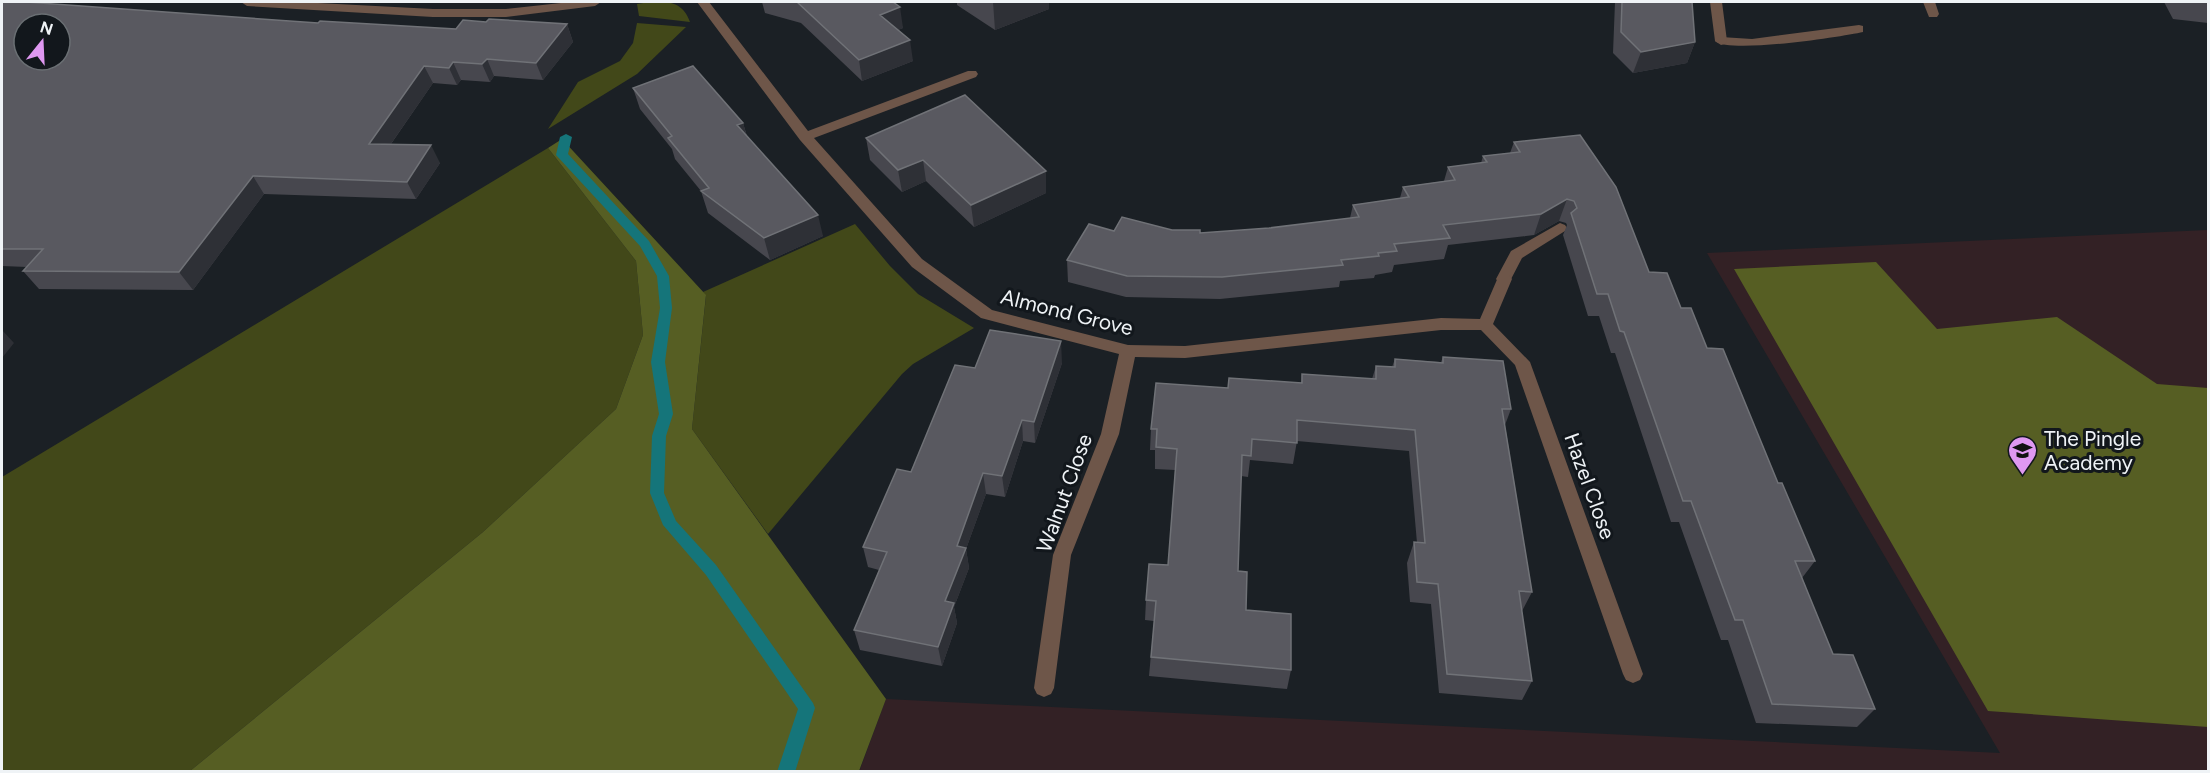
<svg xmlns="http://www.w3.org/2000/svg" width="2210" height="773" font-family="Figtree,sans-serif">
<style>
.education{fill:#332125}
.green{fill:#424819}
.forest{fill:#565e23}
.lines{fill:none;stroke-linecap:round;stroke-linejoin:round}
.stream{fill:#15757a;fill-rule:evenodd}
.service{fill:#6e5649;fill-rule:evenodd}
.minor{fill:#6e5649;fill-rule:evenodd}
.wall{fill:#47474e}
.shaded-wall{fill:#2e3036}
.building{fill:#595960;stroke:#707277;stroke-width:1.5;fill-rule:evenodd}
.labels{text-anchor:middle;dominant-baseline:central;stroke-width:6;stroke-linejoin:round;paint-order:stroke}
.street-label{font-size:21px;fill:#eff3f6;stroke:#12171c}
.poi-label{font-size:21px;fill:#eff3f6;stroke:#12171c;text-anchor:start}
</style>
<rect width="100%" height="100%" fill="#1b2025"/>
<path class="education" d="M2208,230V771L859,772L886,699L2000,753L1707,253Z"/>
<path class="green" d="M650,2C669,1 683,2 690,22L639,16L637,4Z
M637,23L686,27L637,74L548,129L578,82L620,61L633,43Z
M548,148L636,261L643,335L616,409L483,532L190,771L2,772V477Z
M855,224L890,266L918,294L974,328L913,364L902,374L768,534L692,429L706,296L703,292Z"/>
<path class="forest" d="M562,139L706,295L692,429L886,699L859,771H190L483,532L616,409L643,335L636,261L548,148Z
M1876,262L1937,329L2057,317L2157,384L2208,388V727L1988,711L1734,269Z"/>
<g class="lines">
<path class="stream" d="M566,134L572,137L568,154L649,241L669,276L672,308L665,362L673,414L666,436L664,493L676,521L716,565L813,703L815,708L795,772H777L798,709L706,575L663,525L650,493L652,436L659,414L651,362L660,308L657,276L640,246L556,155L560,137Z"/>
<path class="service" d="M1923,2H1935L1939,14L1937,17H1929Z
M1859,25L1863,26V32C1841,37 1729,54 1715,41L1721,37L1752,39Z
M1560,223L1565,225L1567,228L1565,231L1522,258L1509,283H1499L1496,279L1511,251Z"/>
<path class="minor" d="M241,2H299L433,9H506L570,2H601L595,6L506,17H433L247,6Z
M697,2H709L808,131L968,71H976L978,74L976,77L814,138L922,259L992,310L1128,345L1185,346L1441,318L1480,319L1499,275H1509L1512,279L1493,324L1530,362L1643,674L1640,680L1633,683L1626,680L1623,674L1515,365L1481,330H1441L1185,358L1135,357L1119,434L1071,555L1054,688L1051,694L1044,697L1037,694L1034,688L1053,555L1101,434L1119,354L981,318L912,267L800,140Z
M1710,2H1722L1727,41L1725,44L1721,45L1715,41Z"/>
</g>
<path class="wall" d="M2,2L318,23L456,29L486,22L567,24L573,42L543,80L494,76L490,82L461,80L457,85L433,83L391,144L440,163L416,199L264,194L193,290L39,289L23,271L27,267L2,266Z
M760,2H893L903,28L898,30L913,61L862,81L801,23L765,13L762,2Z
M957,2H1049V9L995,30L957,5Z
M1615,2H1692L1695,42L1687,63L1633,73L1613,53Z
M2164,2H2208V23L2173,19Z
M633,88L743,123L747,136L823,236L770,260L708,213L701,191L675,159L672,149L640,109Z
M866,138L1046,193L974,227L926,181L902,192L870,160Z
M1514,142L1649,272L1681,308L1707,348L1778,483L1815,561L1802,578L1833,654L1875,709L1857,727L1756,723L1728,640H1721L1679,522H1671L1615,353H1611L1599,316H1588L1563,235L1567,225L1566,223L1559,221L1534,235L1448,245L1444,259L1394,265L1392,272L1375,275L1374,278L1340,281L1339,287L1220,299L1126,297L1068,282L1067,260L1114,231L1172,230L1200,233L1269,228L1350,218L1353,205L1400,198L1403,187L1444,181L1448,167L1481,163L1483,156L1510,153Z
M1443,357L1511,409L1505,425L1532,592L1522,611L1532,681L1522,700L1439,693L1431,604L1410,602L1407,563L1414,542L1417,543L1409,451L1297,441L1293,464L1250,460L1248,477L1241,476L1238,571L1246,610L1291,670L1287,689L1149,676L1154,621L1145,620L1146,600L1168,565L1175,470L1155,469V450H1150L1151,429L1228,388L1229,378L1301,383L1302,374L1372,379L1376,366L1392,367L1395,359L1441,362Z
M1062,363L1035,443L1023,441L1005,497L986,494L966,549L969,568L954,607L957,623L942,666L860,650L854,630L879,570L868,567L863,547L975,368Z"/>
<path class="shaded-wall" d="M993,2H1049V9L995,30Z
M900,7L903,28L883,36L880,15Z
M567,24L573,42L543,80L536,63Z
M910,40L913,61L862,81L859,60Z
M1695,42L1687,63L1633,73L1641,52Z
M487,59L494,76L490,82L482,64Z
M453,62L461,80L457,85L449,68Z
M424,66L433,83L379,161L369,144Z
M743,123L749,144L737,125Z
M431,145L440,163L416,199L407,182Z
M923,160L926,181L902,192L898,170Z
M1046,171V193L974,227L971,205Z
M253,176L264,194L193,290L179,272Z
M1567,199L1559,221L1534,235L1541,214Z
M818,215L823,236L770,260L764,238Z
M2,330L14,343L2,358Z
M1061,341L1062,363L1035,443L1034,422Z
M1022,420L1023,441L1005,497L1002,476Z
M983,473L986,494L966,549L969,568L954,607L957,623L942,666L938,647L945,601L957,546Z"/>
<path class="building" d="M2,2H26L318,23L320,21L456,29L463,20L486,22L489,19L567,24L536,63L487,59L482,64L453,62L449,68L424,66L369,144L431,145L407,182L253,176L179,272L23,271L43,249H2ZM24,24H60V60H24Z
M793,2H893L900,7L880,15L910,40L859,60L797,2Z
M1622,2H1692L1695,42L1641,52L1621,32Z
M693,66L743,123L737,125L818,215L764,238L701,191L709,188L668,138L672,136L633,88Z
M965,95L1046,171L971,205L923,160L898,170L866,138Z
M1580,135L1616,187L1649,272L1667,273L1681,308H1691L1707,348L1723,349L1778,483H1782L1815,561H1795L1833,654L1853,655L1875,709L1772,704L1743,620H1735L1691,501H1683L1624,332L1620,331L1608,294H1597L1571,213L1577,208L1574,201L1567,199L1541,214L1443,225L1450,238L1394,244L1397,251L1378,253L1379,256L1341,260L1343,265L1222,277L1127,276L1067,260L1089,224L1114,231L1122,217L1172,230H1200V233L1269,228L1359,217L1353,205L1409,197L1403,187L1455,180L1448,167L1487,162L1483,156L1520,152L1514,142Z
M990,330L1061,341L1034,422L1022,420L1002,476L983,473L957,546L966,548L945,601L954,603L938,647L854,630L887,552L863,547L897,469L911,472L955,365L975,368Z
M1443,357L1503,361L1511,409H1502L1532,592L1519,591L1532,681L1447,674L1438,584L1417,582L1414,542L1425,543L1415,430L1297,420V443L1252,439L1251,456L1242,455L1238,571L1247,572L1246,610L1291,614V670L1151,657L1156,601L1146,600L1149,564L1168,565L1177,449L1156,447L1157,429H1151L1156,383L1228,388L1229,378L1302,383V374L1376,379V366L1395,367V359L1443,363Z"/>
<defs>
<symbol id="school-pin" viewBox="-11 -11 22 30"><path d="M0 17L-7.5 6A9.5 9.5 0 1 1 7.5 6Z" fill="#df98f1" stroke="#12171c"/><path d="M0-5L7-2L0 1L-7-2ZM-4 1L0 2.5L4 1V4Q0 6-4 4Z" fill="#111"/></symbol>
</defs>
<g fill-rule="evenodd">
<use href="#school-pin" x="2006" y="434" width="33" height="45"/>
</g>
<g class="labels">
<g class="street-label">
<text transform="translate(1067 312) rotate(14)">Almond Grove</text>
<text transform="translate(1590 486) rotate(70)">Hazel Close</text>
<text transform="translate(1064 493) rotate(-70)">Walnut Close</text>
</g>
<g class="poi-label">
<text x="2044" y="438">The Pingle<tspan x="2044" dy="24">Academy</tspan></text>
</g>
</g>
<rect width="2210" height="773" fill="none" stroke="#eff3f6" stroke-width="6"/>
<g transform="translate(42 42) rotate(18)"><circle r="28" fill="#12171c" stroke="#6a6f73" stroke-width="1.5"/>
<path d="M0-4.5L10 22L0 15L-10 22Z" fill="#df98f1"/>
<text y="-9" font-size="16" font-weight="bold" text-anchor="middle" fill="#eff3f6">N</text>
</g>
</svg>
